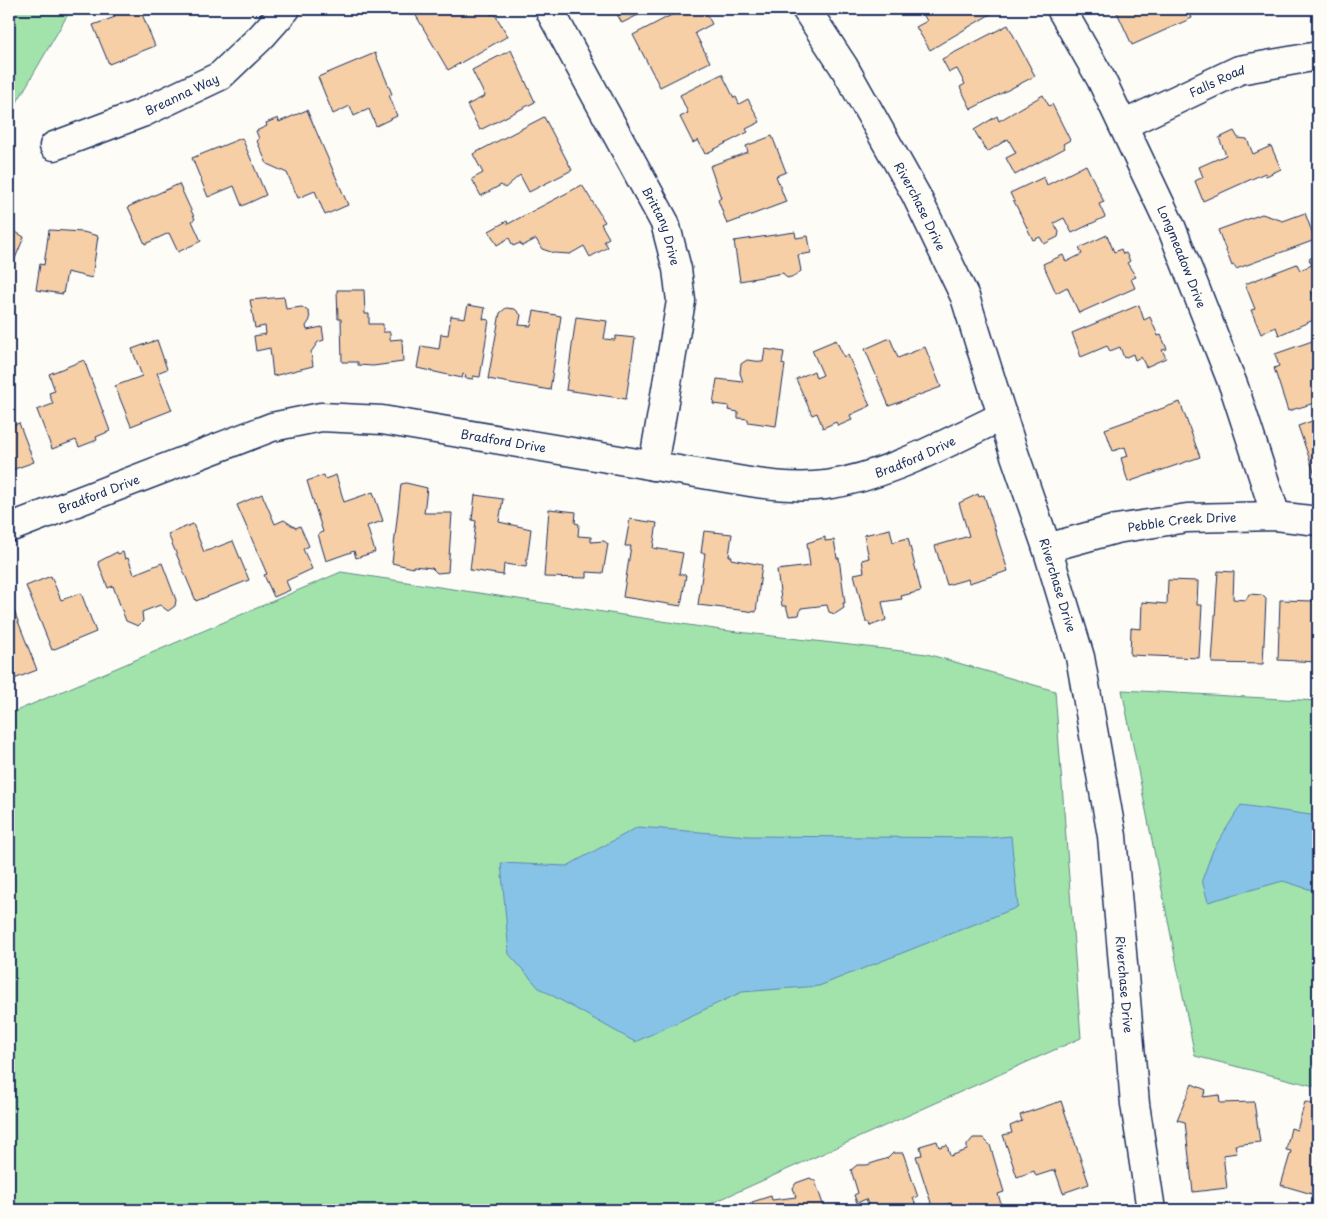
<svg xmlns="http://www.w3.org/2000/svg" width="1327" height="1219" font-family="'Playpen Sans',sans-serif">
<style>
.green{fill:#a2e3ac;stroke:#5e8985}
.water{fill:#87c3e7;stroke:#5c88b0}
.building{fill:#f7cfa7;stroke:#1b2f5e}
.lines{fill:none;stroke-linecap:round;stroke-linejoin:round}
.minor-casing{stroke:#1b2f5e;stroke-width:31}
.tertiary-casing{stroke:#1b2f5e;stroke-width:31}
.minor{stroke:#fdfcf7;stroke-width:28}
.tertiary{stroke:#fdfcf7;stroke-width:28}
.labels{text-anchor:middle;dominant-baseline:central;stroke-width:4.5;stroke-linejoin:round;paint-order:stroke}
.street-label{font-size:12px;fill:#1b2f5e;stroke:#fdfcf7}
</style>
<rect width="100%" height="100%" fill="#fdfcf7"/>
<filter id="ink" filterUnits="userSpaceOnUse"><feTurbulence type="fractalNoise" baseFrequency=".02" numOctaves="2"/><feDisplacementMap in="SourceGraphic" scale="10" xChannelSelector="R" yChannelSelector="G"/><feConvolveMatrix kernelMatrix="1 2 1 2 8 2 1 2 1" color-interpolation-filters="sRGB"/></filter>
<g filter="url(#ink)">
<path class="green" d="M9,9H71L9,116Z
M341,572L721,630L927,654L1055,691L1081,1038L699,1209L9,1206V714Z
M1122,690L1318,701V1087L1195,1056Z"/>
<path class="water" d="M1241,805L1318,816V892L1283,881L1208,902L1202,880L1213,850Z
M638,827L749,836L988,838L1011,836L1018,907L819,986L742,992L635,1042L539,988L509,954L501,863L567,866Z"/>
<path class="building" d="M112,9H140L155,46L109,64L93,25L115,17Z
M424,9H486L491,15L494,13L508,36L448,70L415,14Z
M614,9H650L622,23Z
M683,9H704L712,24L695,33L710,62L660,87L633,35Z
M909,9H991L994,12L930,50L916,27L927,21L920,9L912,13Z
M1118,9H1189L1192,18L1132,45L1116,10Z
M1008,25L1035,76L971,109L960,87L965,84L957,69L949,72L942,59Z
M511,50L535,102L480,130L467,105L485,96L472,70Z
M375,53L392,94L389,95L397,116L376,126L369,109L354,116L350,106L333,114L318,77Z
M722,74L734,98L736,97L739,104L748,99L760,122L746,129L748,132L705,154L698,140L693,143L680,117L688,113L680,95Z
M1043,95L1049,106L1052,104L1070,140L1063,144L1065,148L1015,175L1006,158L1016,153L1008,139L987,152L974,130L997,116L999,121Z
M307,110L348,205L325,215L315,191L298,198L287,173L267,164L257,141L259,139L256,131L267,126L266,123L278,118L279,122Z
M544,117L572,170L529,192L520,175L505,188L501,185L481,196L472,179L483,173L473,154Z
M1234,131L1238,138L1247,139L1253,154L1271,146L1281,169L1266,176L1265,173L1203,201L1195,181L1203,177L1199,167L1226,155L1219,138Z
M772,136L786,172L776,176L786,202L727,224L718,200L721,198L710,166L748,152L746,146Z
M242,138L266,195L242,206L234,186L208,197L192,158Z
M1086,165L1104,202L1099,204L1105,217L1072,233L1064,218L1054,223L1059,232L1058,237L1044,244L1040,237L1033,240L1010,193L1044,177L1047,185Z
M179,184L195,219L192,221L201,241L178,252L169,233L145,244L128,207Z
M582,185L605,222L601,224L609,238L604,241L608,247L590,257L584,246L570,254L554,253L542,249L536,239L522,246L520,243L513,246L509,238L497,245L489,231L507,221L508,224Z
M1305,213L1315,240L1236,269L1234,265L1232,266L1218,230L1262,214L1283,221Z
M9,228L24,237L9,273Z
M49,230L83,232L98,236L92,278L67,272L63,294L36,290L40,264L44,265Z
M795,232L796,238L808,236L811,253L798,255L801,271L795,276L787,278L783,273L740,281L734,241Z
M1107,235L1114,252L1121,249L1123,254L1126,253L1130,261L1127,263L1136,277L1131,279L1135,288L1079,313L1067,287L1056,293L1043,264L1063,255L1066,262L1082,254L1079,248Z
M1318,255V287L1311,290L1316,303L1318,302V318L1279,335L1276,327L1261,334L1251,310L1255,309L1245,284L1297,264L1300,270L1312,265L1309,259Z
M337,290H364L365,314H369V324H383V332H390V340L402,339L403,362L373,366L358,365V362H342L341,319H338Z
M284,297L286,309L302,307L309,312L310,320L306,326L307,330L322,327L324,340L318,342L311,352L313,366L273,376L270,348L256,351L254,336L266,334L265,326L255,328L250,300Z
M468,305L485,308L483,319L489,320L480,377L473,376V379L465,378L466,375L463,374L462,378L417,368L421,346L439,349L441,334L448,335L451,316L465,318Z
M1139,305L1144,320L1150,317L1158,336L1161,335L1167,349L1162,350L1166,358L1146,367L1141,357L1135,360L1133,354L1124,358L1120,347L1110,351L1107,346L1081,357L1072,333Z
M506,308L515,309L521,315L519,325L531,326L534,311L561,316L550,390L488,379L500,313Z
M576,317L607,321L604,339L615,340L616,336L635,338L626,399L566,390Z
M890,338L898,358L925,347L941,387L889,406L865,349Z
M1318,339V402L1288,411L1274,368L1279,366L1275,354Z
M157,340L167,369L157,373L172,410L131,426L115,386L142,376L132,349Z
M836,340L844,357L848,355L870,406L850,415L852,420L838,426L836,422L823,428L817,413L812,415L796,379L814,371L816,378L823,375L812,350Z
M765,349L784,352L782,364L785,365L776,426L748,422V419L738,418V412L728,410L729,406L713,404L717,379L743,382L740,373L741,364L747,360L763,362Z
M84,360L110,431L96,437L97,440L79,447L76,440L52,449L37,410L53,404L49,393L55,391L49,374Z
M1180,402L1200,457L1128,482L1121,458L1128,456L1125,447L1113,451L1105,429Z
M1318,419V483L1298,426Z
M19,423L34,462L9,471V427Z
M324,475L325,479L336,475L344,502L373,492L383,521L367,526L375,552L356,558L354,551L326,561L318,534L323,532L307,481Z
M406,483L427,488L424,513H452L448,572L437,573L432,568L413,566V568L392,563L401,484Z
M262,494L275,524L284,520L296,528L300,526L309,546L303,549L312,569L286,581L290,590L274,597L264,575L267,574L237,505Z
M978,494L979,497L984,495L1008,571L969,583L968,579L947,585L935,546L969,536L959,503Z
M475,495L503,499L499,522L531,529L526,567L504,564L503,575L470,570L476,521L472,520Z
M549,509L576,512L575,523L579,524L578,536L591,537V542L604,541L608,544L603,573L587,572V578L544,577Z
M630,519L657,523L653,548L683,553L679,574L686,575L681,606L623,597L631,546H625Z
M193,524L204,552L233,541L249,580L196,601L168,534Z
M890,529L893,542L908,538L921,591L901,596L902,599L882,602L886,620L870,626L869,622H866L854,574L864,572L862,560L869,558L864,535Z
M704,531L732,534L729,556H732L731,559L762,565L756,612L698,605L705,553H701Z
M825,537V541L834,540L837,558H839L845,603H843L844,608L835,614L829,612L827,605L801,608L799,615L789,616L786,606H782L777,570L810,566L807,543Z
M117,552L118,554L123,552L125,559L128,558L134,574L162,563L176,600L175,606L168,611L160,605L142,612L143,621L138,626L126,621L113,586L108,588L98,562Z
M1218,571L1234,572L1233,599L1246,600L1249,594L1262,595L1266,599L1263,664L1212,663Z
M51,576L61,600L81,593L96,632L52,650L26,586Z
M1168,580L1198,581L1197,605H1202L1199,658L1130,655L1131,628L1141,629L1142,602L1167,604Z
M1314,580L1318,581V662L1278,660L1280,600L1313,601Z
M9,598L37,670L9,681Z
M1192,1084L1206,1090L1203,1097L1219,1095L1220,1103L1254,1102L1260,1142L1235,1145L1237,1153L1223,1155L1227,1188L1193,1192L1185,1122L1177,1120Z
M1061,1101L1089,1184L1063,1193L1055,1170L1036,1176L1034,1171L1017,1177L1003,1135L1012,1133L1010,1126L1022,1121L1020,1115Z
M1305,1102L1318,1106V1169L1312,1194L1281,1185L1291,1151L1286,1150L1291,1128L1297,1130Z
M973,1138H983L990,1145L1004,1192L998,1194L1001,1204L988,1209V1210H953L951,1203L933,1209L916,1156L922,1155L920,1146L937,1141L939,1147L947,1145L950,1156L967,1150V1145Z
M893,1153H903L918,1197L913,1198L918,1210H859L869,1207L866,1199L857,1203L854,1195L858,1193L851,1170L857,1165H867L888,1158Z
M810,1178L815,1181L825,1210H755L752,1202L771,1196L772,1200L796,1197L793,1188L796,1183Z"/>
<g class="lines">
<defs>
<g id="minor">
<path id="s1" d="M549,9L665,223L677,269L681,301L653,466"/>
<path id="s2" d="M1061,9L1101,79L1172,229L1234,387L1276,516"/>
<path id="s3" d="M1123,125L1239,70L1318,56"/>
<path id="s4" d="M54,146L142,113L220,76L261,37L286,9"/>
<path id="s5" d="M9,528L272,427L321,417L382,420L750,482C775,486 800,488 826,485C889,476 947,442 1003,416"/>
<path id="s6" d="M1047,548L1116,529L1187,518L1276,516L1318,521"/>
</g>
<g id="tertiary">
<path id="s7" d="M806,9L844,67L916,195L965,297L1012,447L1047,548L1080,657L1112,836L1135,1104L1151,1210"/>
</g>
</defs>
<use href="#minor" class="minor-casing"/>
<use href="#tertiary" class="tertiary-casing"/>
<use href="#minor" class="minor"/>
<use href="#tertiary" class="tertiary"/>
</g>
</g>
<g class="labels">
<g class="street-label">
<text stroke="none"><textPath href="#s3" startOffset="104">Falls Road</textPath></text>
<text stroke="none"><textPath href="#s4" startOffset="138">Breanna Way</textPath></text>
<text stroke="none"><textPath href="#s7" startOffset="228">Riverchase Drive</textPath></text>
<text stroke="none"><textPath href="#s1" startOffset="245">Brittany Drive</textPath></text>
<text stroke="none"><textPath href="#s2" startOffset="276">Longmeadow Drive</textPath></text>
<text stroke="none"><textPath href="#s5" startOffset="516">Bradford Drive</textPath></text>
<text stroke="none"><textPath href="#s5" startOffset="936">Bradford Drive</textPath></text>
<text stroke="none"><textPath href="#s5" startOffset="96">Bradford Drive</textPath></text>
<text stroke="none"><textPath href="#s6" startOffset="138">Pebble Creek Drive</textPath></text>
<text stroke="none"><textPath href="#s7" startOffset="632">Riverchase Drive</textPath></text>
<text stroke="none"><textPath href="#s7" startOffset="1038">Riverchase Drive</textPath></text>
</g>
</g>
<rect width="1327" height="1219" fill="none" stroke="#fdfcf7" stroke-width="30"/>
<rect x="15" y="15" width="1297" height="1189" fill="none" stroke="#1b2f5e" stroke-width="2" filter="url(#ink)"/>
</svg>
